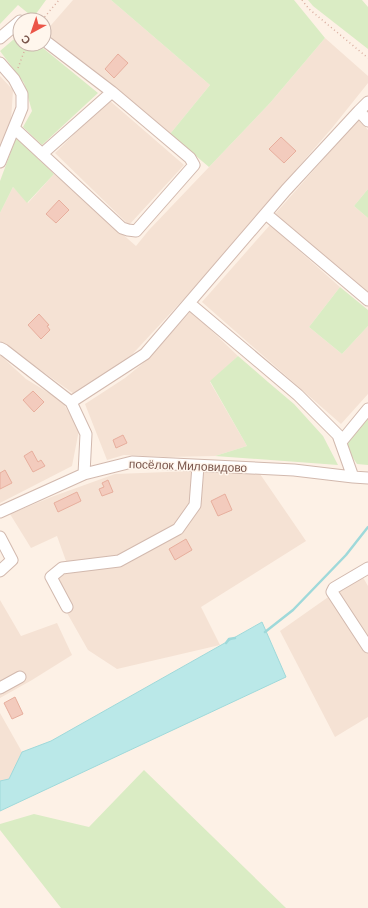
<svg xmlns="http://www.w3.org/2000/svg" width="368" height="908" font-family="Arial,sans-serif">
<style>
.residential{fill:#f5e2d4}
.green{fill:#daecc4}
.water{fill:#bae8e8;stroke:#9fd9da}
.lines{fill:none;stroke-linecap:round;stroke-linejoin:round}
.stream{stroke:#9fd9da;stroke-width:2.5}
.building{fill:#f3cbbd;stroke:#e7ae9d}
.minor-casing{stroke:#d2b9ae;stroke-width:13}
.path{stroke:#d9aea0;stroke-width:1.5;stroke-dasharray:1 3;stroke-linecap:butt}
.minor{stroke:#fff;stroke-width:11}
.labels{text-anchor:middle;dominant-baseline:central;stroke-width:3;stroke-linejoin:round;paint-order:stroke}
.street-label{font-size:12px;fill:#78544a;stroke:#fff6ed}
</style>
<rect width="100%" height="100%" fill="#fdf1e6"/>
<path class="residential" d="M73,0H111L210,85L170,134L45,32Z
M325,38L368,76V83L332,128L192,290L127,360L74,394L0,341V213L13,187L28,203L54,174L136,246L149,230L270,103Z
M0,76L13,90L11,121L0,148Z
M109,100L184,165L129,225L55,153Z
M359,119L368,130V189L354,206L368,218V293L275,214Z
M270,225L340,287L309,327L342,354L368,326V394L341,424L202,302Z
M191,311L238,356L210,382L247,446L215,456L167,457L124,455L107,460L85,404L125,378L147,360Z
M0,355L26,379L62,401L79,430L72,466L0,503Z
M194,471L260,474L306,541L201,607L220,645L117,669L88,650L45,574L66,561L57,536L31,548L10,514L54,496L115,474Z
M361,574L368,586V717L335,737L280,631Z
M0,600L21,636L57,623L72,655L32,680L0,698Z
M0,713L22,752L9,779L0,781Z"/>
<path class="green" d="M0,0H46L33,18L29,14L18,5L0,24Z
M111,0H294L325,38L270,103L209,167L170,134L210,85Z
M308,0H362L368,7V49L313,6Z
M20,34V44H38L98,93L42,145L23,127L32,111L24,83L0,51Z
M16,138L54,174L27,203L13,187L0,213V181Z
M368,189V218L354,206Z
M340,287L368,310V326L342,354L309,327Z
M238,356L268,382L294,404L323,436L338,465L215,456L247,446L210,381Z
M368,414V465L357,464L349,452L345,438Z
M144,770L286,908H61L0,830V824L34,814L89,827Z"/>
<path class="water" d="M262,622L286,677L0,811V781L9,779L22,752L51,741Z"/>
<g class="lines">
<path class="stream" d="M265,632L293,610L346,555L368,527
M226,643L229,639L235,638"/>
</g>
<path class="building" d="M118,54L128,63L114,78L105,69Z
M281,137L296,151L284,163L269,149Z
M59,200L69,210L56,223L46,214Z
M39,314L49,325L47,326L50,330L41,339L28,325Z
M33,391L44,402L34,412L23,400Z
M123,435L127,443L116,448L113,440Z
M32,451L38,462L41,460L45,466L33,472L24,456Z
M5,470L12,483L0,489V473Z
M108,480L113,492L102,496L99,489L104,487L102,483Z
M77,492L81,501L58,512L54,503Z
M225,494L232,510L218,516L211,501Z
M186,539L192,550L175,560L169,549Z
M15,697L23,714L12,719L4,703Z"/>
<g class="lines">
<defs>
<path id="minor" d="M0,38L20,21
M0,63L14,79L22,94V108L0,162
M359,111L368,102
M14,128L122,228L128,230L136,231L194,165L190,158L112,92L44,40
M42,154L112,92
M266,214L368,300
M189,303L298,395L338,435L353,477
M0,348L4,350L71,402L86,434L84,474
M71,402L145,354L286,190L359,111L368,121
M341,442L368,409
M0,512L84,474L132,462L294,470L353,477L368,478
M0,537L12,560L0,571
M368,568L334,588L332,592L368,647
M67,607L51,577L62,568L119,561L178,529L195,505L198,466
M0,688L20,677"/>
</defs>
<use href="#minor" class="minor-casing"/>
<path class="path" d="M302,0L309,9L368,58
M42,20L59,0
M18,68L27,44"/>
<use href="#minor" class="minor"/>
</g>
<g class="labels">
<g class="street-label">
<text transform="translate(188 466) rotate(2)">посёлок Миловидово</text>
</g>
</g>
<g transform="translate(32 32) rotate(220)"><circle r="19" fill="#fff6ed" stroke="#c9b5ac"/>
<path d="M0-3L7 15L0 10L-7 15Z" fill="#eb5548"/>
<text y="-6" font-size="11" font-weight="bold" text-anchor="middle" fill="#78544a">С</text>
</g>
</svg>
